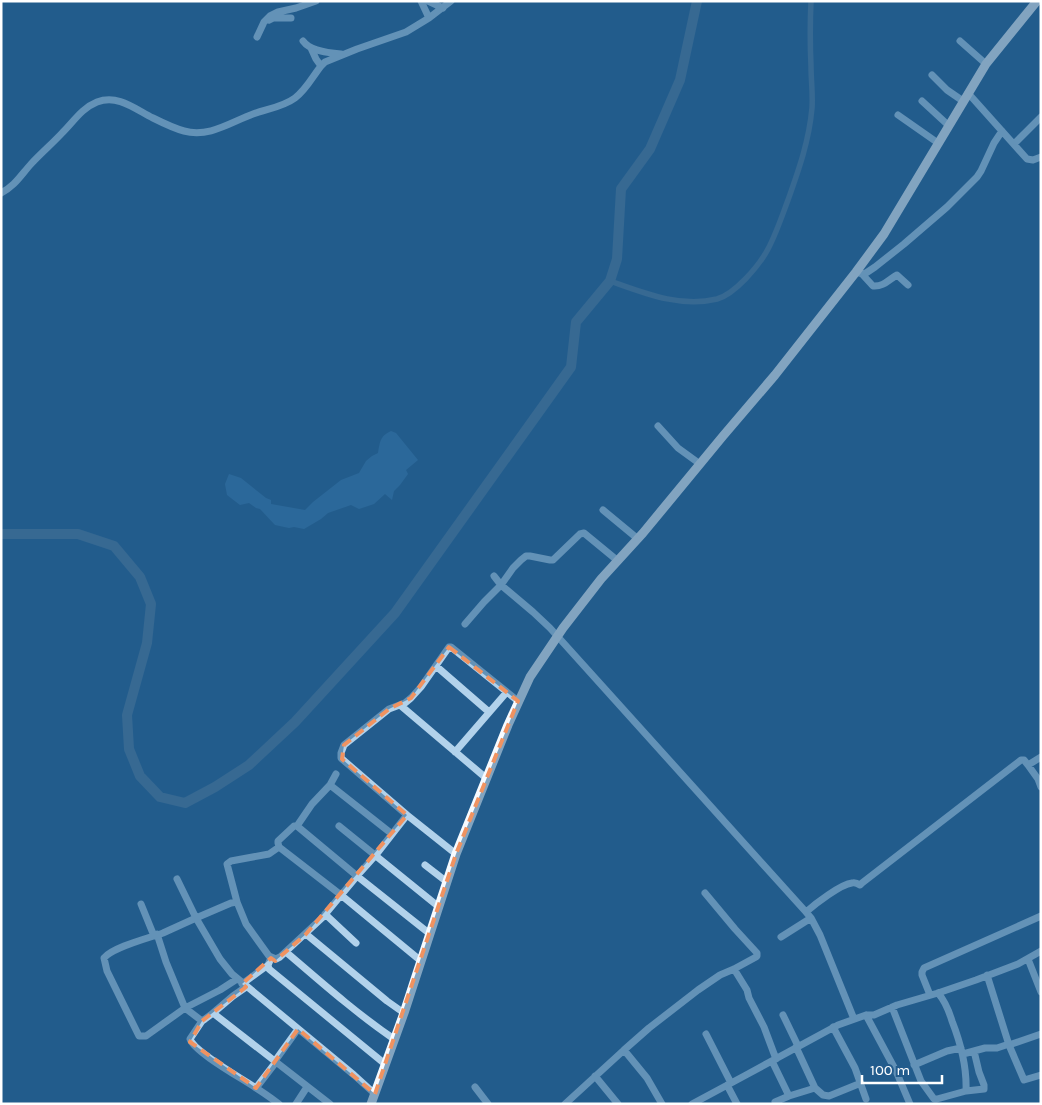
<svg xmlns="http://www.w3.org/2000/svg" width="1042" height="1105" font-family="Karla,sans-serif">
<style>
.green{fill:#3776aa}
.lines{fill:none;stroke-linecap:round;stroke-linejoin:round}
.canal{stroke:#50789a;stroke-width:5.5}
.river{stroke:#50789a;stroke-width:10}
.minor{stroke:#b2d2eb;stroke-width:7}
.major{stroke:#f7fbff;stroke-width:9}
.marked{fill:none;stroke:#f09361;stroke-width:4;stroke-dasharray:10 6;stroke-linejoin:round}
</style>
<rect width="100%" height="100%" fill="#235c8d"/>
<path class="green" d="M391,431L396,433L418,460L406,470L408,474L400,485L394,491L392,500L385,494L374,504L359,509L351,505L328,513L321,519L304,529L294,527L289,528L275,525L260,509L256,508L249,503L240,505L227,495L225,484L229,474L241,478L266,498L271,500V504L305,510L313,502L341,480L359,473L366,461L372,456L378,453C380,442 380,436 391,431Z"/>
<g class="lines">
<path class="canal" d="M610,281C644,293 680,308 717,299C735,294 759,266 768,249C776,234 782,216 788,200C799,169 809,141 812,108C813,94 811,80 811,66C810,44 810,23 811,1"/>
<path class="river" d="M1,534H78L114,546L140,577L151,604L147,643L127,715L129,749L140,776L160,797L185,803L215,787L249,765L295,722L395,613L571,367L576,322L610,281L617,259L621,189L650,149L680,80L697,1"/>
<path class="minor" d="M421,1L429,18
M428,1L443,8
M269,20L273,18H291
M257,37L264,22L270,16L278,12L296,8L316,1
M303,41C310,51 329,53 341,54
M960,41L986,64
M311,48L316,59L321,66
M932,75L947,90L963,101
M968,93L1027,159L1033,160L1041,157
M922,101L948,125
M898,115L938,143
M1014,144L1041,117
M1,193C15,186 21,175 31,164C41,153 53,143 63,132C74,121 82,108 97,102C118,94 135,109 153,118C163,123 173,128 184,131C209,138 231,122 253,114C267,109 283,107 295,98C306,90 313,76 321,66L325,62L357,49L406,32L429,18L451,1
M856,272L862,274L866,273L875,267L904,244L947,207L977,177L981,171L994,143L1002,131
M862,274L873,286C884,287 889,279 897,275L908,285
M658,426L678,448L700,464
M603,510L638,539
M494,576L501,585L533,612L550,628L806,912L811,918L820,935L854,1019
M465,624L484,602L501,585L513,568L521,560L526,556H530L550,560H553L580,534L584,533L618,561
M436,666L489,712
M400,705L486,778
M455,752L506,693
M1028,765L1038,779L1041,787
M330,785L336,774
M407,815L456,854
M297,826L312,804L330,785L392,834
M339,826L439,907
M279,847L341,895L421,961
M425,865L447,882
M177,879L196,918L231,903L237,902L246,924L269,956L276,959L280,957L322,918L357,876L297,826H294L278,841V843L279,847
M237,902L227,864L231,861L269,854L279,847
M141,904L154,936
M806,912C815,904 841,884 852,883C855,882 857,883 860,885L862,883L1021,760H1024L1028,765L1041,757
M325,914L356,943
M157,934L166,962L185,1008L220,990L237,979
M306,934L387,1001L404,1013
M430,934L357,876L375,856L407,815L342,759L341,758V753L344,745L389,709L405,703L411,698L421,687L449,647H451L518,701
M781,937L811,918
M286,952C321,982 356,1013 394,1039
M271,958L268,965L269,969L385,1064
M1028,959L1041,992
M734,969L747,990L749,998L764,1027L776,1059
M987,975L1009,1045L1024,1080L1041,1075
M242,984L268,965
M938,993C945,1001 949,1011 952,1021C961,1044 967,1067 966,1091
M930,995L922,975V972L924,968L1041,916
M892,1007L921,1081L934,1099H937L966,1091L984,1089V1085L979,1072L974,1051
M213,1013L233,996L246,987
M783,1015L798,1046
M866,1015L896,1071L910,1104
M202,1021L190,1039C194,1052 243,1079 256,1088C264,1093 271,1098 279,1104
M833,1027L855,1068L866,1099
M706,1034L731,1083
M1009,1045L1041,1034
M796,1047L815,1088
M963,1054L985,1048H997L1009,1044
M275,1061L298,1029
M772,1061L789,1096L775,1102
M914,1065L947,1051L961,1048
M595,1076L618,1104
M727,1085L737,1104
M475,1087L488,1104
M256,1088L276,1062
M789,1096L815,1088L823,1095L829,1096L861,1083
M296,1104L307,1087
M330,1104L213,1013L205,1019L202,1021L185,1008L146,1036H139L107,971L104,958C113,947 149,938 163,933C174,928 185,923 196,918L220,959L232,974L354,1075L375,1094
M565,1104L624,1050
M662,1104L647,1078L624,1050L649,1028L698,990L720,975L734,969L756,957L757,956V953L735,929L705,893
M692,1104L746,1075L838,1025L866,1015H874L897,1005L938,993L976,980L1018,964L1041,951"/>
<path class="major" d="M371,1104L404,1013L456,854L508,725L530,677L563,628L601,579L643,533L723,436L775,375L856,272L884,234L986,64L1037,1"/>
</g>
<path d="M0 0H1042V1105H0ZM449,647L518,701L456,854L375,1094L298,1029L256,1088L190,1042L202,1021L246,987L242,984L271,958L275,961L306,934L407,815L342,759L344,745L389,709L411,698Z" fill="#235c8d" fill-opacity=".55" fill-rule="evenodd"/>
<path class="marked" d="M449,647L518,701L456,854L375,1094L298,1029L256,1088L190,1042L202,1021L246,987L242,984L271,958L275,961L306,934L407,815L342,759L344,745L389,709L411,698Z"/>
<rect width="1042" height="1105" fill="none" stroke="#ffffff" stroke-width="5"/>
<path d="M862 1075v8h80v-8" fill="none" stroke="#ffffff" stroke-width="2.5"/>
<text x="870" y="1075" font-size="15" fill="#ffffff" stroke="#235c8d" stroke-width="4" paint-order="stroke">100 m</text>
</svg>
